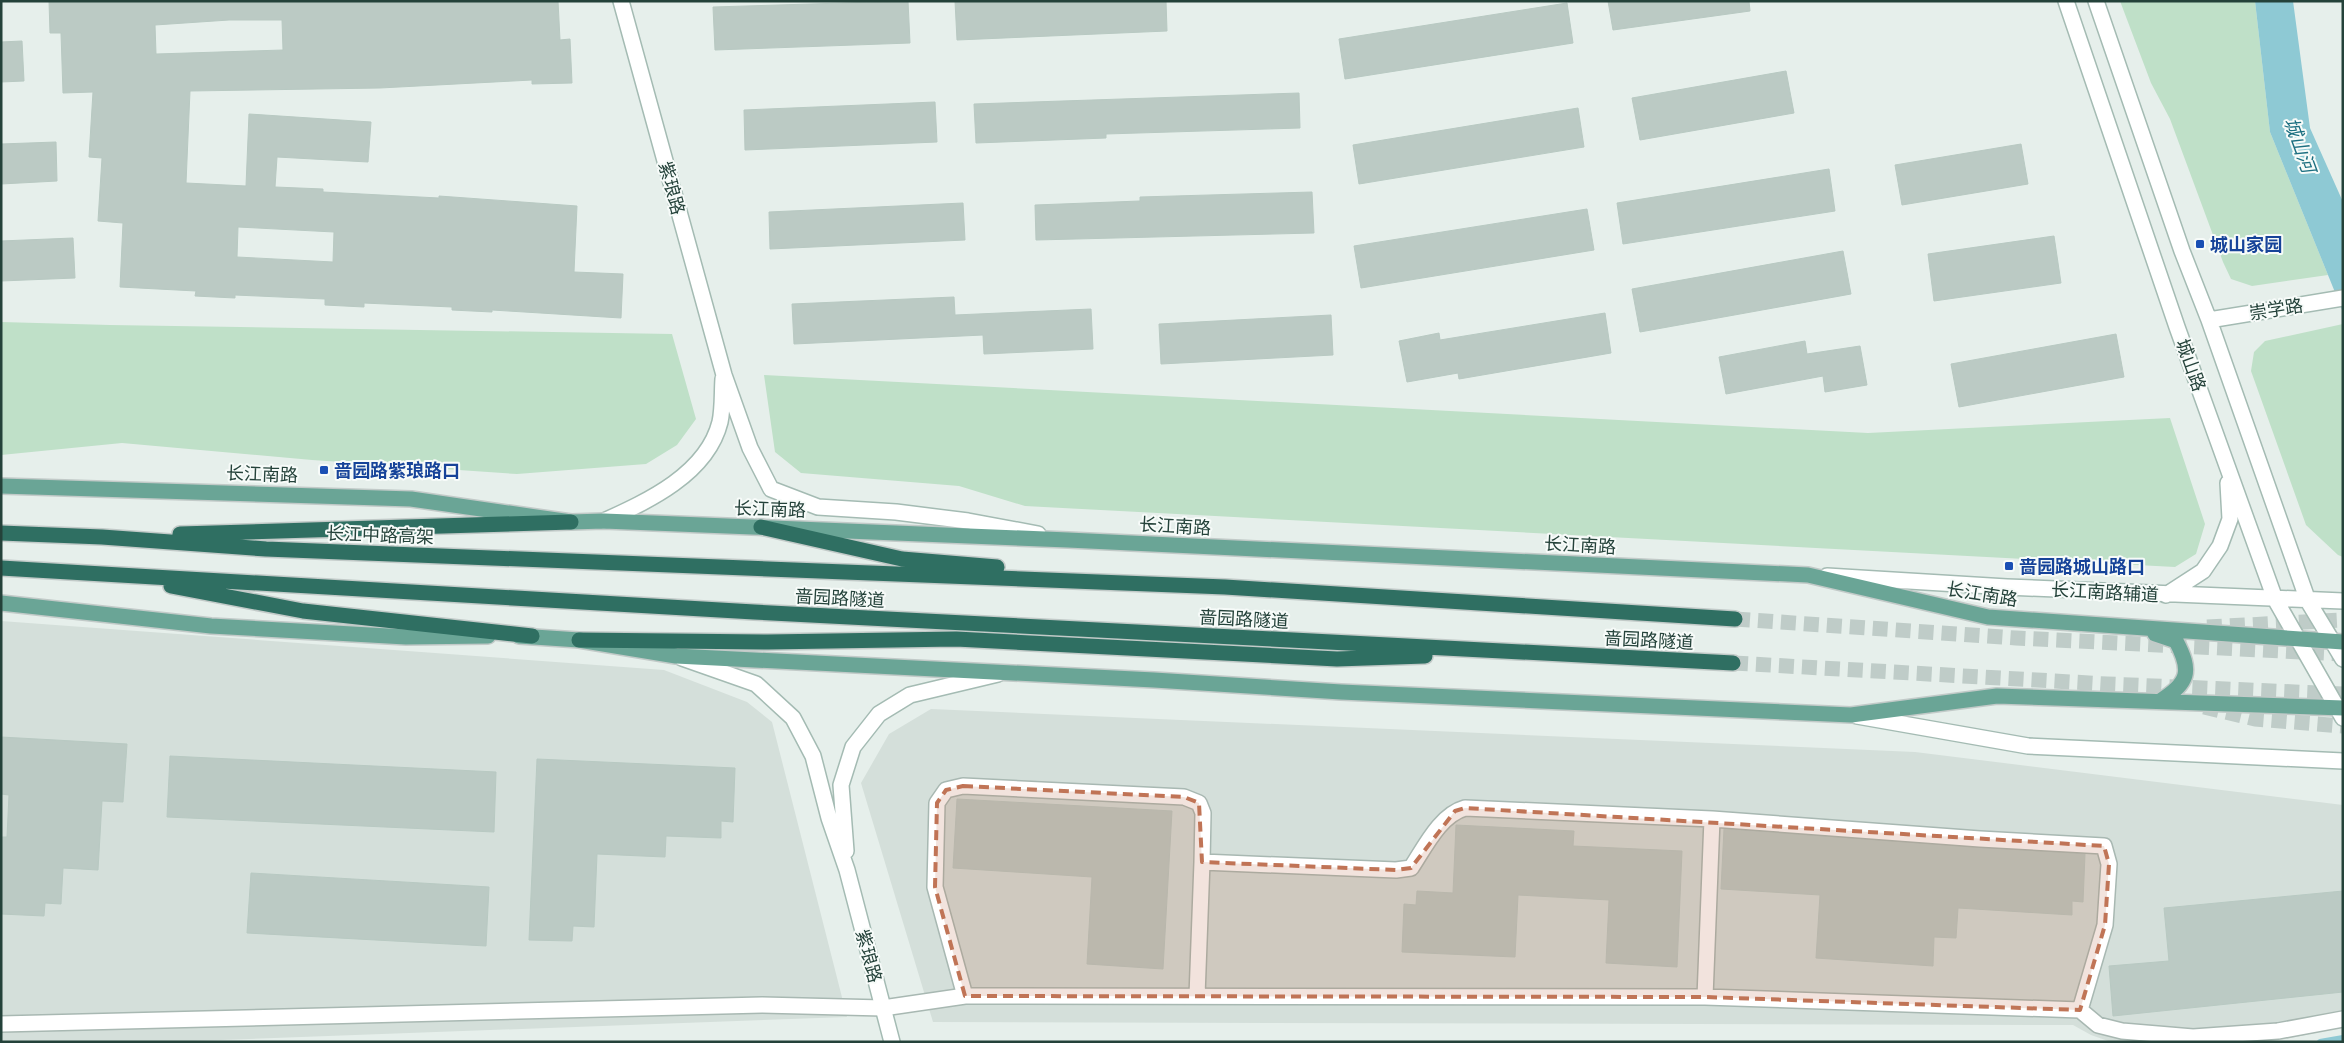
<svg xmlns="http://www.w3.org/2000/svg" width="2344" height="1043" font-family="'IBM Plex Sans','Noto Sans SC',sans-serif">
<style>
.built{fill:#d4dfda}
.green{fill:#bfe0c8}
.water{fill:#8ec9d4}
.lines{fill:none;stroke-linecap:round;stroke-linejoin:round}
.stream{stroke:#8ec9d4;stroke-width:6}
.building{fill:#bbcac4;stroke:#b8c9c2;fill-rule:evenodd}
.highway-tunnel{stroke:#bfccc8;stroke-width:15;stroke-dasharray:15 8;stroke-linecap:butt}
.street-casing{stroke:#a8b8b2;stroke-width:18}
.secondary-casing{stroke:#a4bbb3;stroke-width:18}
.primary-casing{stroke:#c2cac8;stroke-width:18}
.highway-casing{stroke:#c2cac8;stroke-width:18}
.street{stroke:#fff;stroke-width:15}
.secondary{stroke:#fff;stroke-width:15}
.primary{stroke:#6aa596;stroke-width:15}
.highway{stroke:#2f6f62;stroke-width:15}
.marked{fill:#c07456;fill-opacity:0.2;stroke:#c07456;stroke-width:4;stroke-dasharray:10 6;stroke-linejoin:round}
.transit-dot{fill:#1a4fb4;stroke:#f7fbf9;stroke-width:2}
.labels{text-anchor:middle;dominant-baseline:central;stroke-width:4;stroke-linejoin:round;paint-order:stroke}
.street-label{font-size:18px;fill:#24423a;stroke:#f7fbf9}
.transit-label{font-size:18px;font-weight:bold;fill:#164399;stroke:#f7fbf9;text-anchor:start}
.water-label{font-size:19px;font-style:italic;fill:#1c6f80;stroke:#f7fbf9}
</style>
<rect width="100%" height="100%" fill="#e6efeb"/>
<path class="built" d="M1,621L664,670L747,702L772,722L847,1017L166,1042H1Z
M931,709L1915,752L2343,805V1027L2281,1040L2258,1042H2111L2091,1035L2073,1025L933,1022L861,783L889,734Z"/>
<path class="green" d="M2120,1H2255L2270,132L2328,275L2252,286L2231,279L2223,262L2170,119L2151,83Z
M1,322L110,325L672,334L696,419L677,445L646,464L517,474L312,460L122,443L1,455Z
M2343,324V557L2338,555L2306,525L2251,371L2254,352L2265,341Z
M764,375L1868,433L2170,418L2205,524L2196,554L2175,567L1025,506L959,486L801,473L775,452Z"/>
<path class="water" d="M2255,1H2293L2310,128L2343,202V312L2270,132Z"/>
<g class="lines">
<path class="stream" d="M2320,1042L2343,1038"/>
</g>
<path class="building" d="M49,1H558L560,40L570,39L572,83L532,84V80L380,88L190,91L186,183L246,186L249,114L371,122L368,162L277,157L275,187L323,189V192L439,198V196L577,206L574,272L623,274L621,318L492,310V312L452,310V307L364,303V307L325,305V299L235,295V298L195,296L196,291L120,287L123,223L98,221L102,158L89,157L93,92L63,93L61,33H50ZM229,20H282L283,50L156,54L155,25ZM238,227L334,232L333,262L237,257Z
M908,1L910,43L715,50L713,7Z
M955,1H1166L1167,31L957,40Z
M1608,1H1749L1750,11L1613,30Z
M1567,3L1573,43L1345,79L1339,39Z
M22,41L24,81L1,82V42Z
M1786,71L1794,113L1640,140L1632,98Z
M1299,93L1300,128L1106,134V138L976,143L974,104Z
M935,102L937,142L745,150L744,110Z
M1578,108L1584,147L1359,184L1353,145Z
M56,142L57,181L1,184V144Z
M2021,144L2028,184L1902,205L1895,165Z
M1829,169L1835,211L1623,244L1617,203Z
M1312,192L1314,233L1036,240L1035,205L1140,201V197Z
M963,203L965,240L770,249L769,212Z
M1587,209L1594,250L1361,288L1354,246Z
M2054,236L2061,283L1934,301L1928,254Z
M73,238L75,278L1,281V241Z
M1843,251L1851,294L1640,332L1632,289Z
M954,297L955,315L1091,309L1093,349L984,354L983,335L794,344L792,304Z
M1605,313L1611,353L1459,379L1458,373L1407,382L1399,341L1439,333L1440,340Z
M1331,315L1333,355L1161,364L1159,324Z
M2116,334L2124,377L1959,407L1951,364Z
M1805,341L1807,354L1860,346L1867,385L1825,392L1823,376L1726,394L1719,357Z
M1,737L127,744L123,802L102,801L98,870L63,868L61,904L45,903L44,916L1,914V837H7L9,795L1,794Z
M170,756L496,772L494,832L167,817Z
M537,759L735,768L733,822L721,821V838L666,836L665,857L597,854L594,927L573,926L572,941L529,940Z
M957,799L1172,811L1163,969L1087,964L1092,877L953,868Z
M1456,825L1574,831L1573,846L1682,851L1677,967L1606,963L1609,900L1518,895L1515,957L1402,952L1404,904L1416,905L1417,891L1453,893Z
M1724,829L2085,854L2083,902L2072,901V915L1958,908L1956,938L1934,937L1933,966L1816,958L1820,895L1721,889Z
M251,873L489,887L486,946L247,933Z
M2343,891V992L2113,1016L2109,966L2169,961L2164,908Z"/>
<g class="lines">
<path class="highway-tunnel" d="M1735,619L2016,638L2343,654
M2207,627L2343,620
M1733,663L2107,684L2343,694
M2204,707L2255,719L2343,726"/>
<defs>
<path id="street" d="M965,996L935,887L937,803L946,790L963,786L1184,797L1199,803L1203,813L1202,862L1396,870L1411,868C1425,847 1440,815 1465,808L1712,819L1980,839L2104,846L2109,864L2105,925L2080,1010
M1197,996L1202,862
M1705,997L1712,819
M1,1024L762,1005L883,1008L965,996L1705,997L2080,1010L2098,1025L2122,1031L2193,1037L2278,1031L2343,1019"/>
<path id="secondary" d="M621,1L724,375L750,448L771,489L818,507L896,512L968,521L1038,534
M2066,1L2177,327L2275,599L2343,718
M2096,1L2182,251L2209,320L2308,601L2343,659
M2209,320L2343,298
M604,521C648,501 707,474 720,422C723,408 722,393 723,379
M1827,576L2007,587L2343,601
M2166,595L2203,571L2220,546L2230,519L2228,483
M682,658L756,684L793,718L813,756L829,818L847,870L892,1042
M1857,716L2028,746L2343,761
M846,851L841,785L853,747L879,714L910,695L998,674"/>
<path id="primary" d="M1,486L411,499L571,522L604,521L1068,540L1808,575L1988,617L2343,642
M1,603L211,626L406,637L488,636
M2155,634L2176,641C2192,671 2189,683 2160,701
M519,636L579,640L676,656L1154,680L1341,692L1851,715L1997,696L2343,708"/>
<path id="highway" d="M761,527L902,559L997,567
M1,533L102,537L266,549L1225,587L1735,619
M180,534L571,522
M1,568L754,612L1733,663
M171,586L303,611L532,636
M579,640L768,642L956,639L1337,659L1425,656"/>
</defs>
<use href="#street" class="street-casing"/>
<use href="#secondary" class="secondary-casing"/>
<use href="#primary" class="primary-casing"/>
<use href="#highway" class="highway-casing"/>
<use href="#street" class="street"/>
<use href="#secondary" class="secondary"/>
<use href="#primary" class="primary"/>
<use href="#highway" class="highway"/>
</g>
<path class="marked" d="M963,786L1184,797L1199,803L1202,862L1396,870L1411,868L1455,811L1465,808L2104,846L2109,864L2105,925L2080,1010L1705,997L965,996L935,887L937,803L946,790Z"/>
<g class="transit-dot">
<rect x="2195" y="239" width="10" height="10" rx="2.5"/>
<rect x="319" y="465" width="10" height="10" rx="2.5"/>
<rect x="2004" y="561" width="10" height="10" rx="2.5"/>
</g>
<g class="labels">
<g class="street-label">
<text transform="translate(672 188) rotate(75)">紫琅路</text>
<text transform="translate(2276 309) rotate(-9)">崇学路</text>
<text transform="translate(2191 365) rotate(70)">城山路</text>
<text transform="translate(262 474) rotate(2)">长江南路</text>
<text transform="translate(770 509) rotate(2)">长江南路</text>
<text transform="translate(1175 526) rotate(3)">长江南路</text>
<text transform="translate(380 535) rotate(2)">长江中路高架</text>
<text transform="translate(1580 545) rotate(3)">长江南路</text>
<text transform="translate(2105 592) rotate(3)">长江南路辅道</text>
<text transform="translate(1982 594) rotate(9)">长江南路</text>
<text transform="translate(840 598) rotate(3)">啬园路隧道</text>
<text transform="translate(1244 619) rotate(3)">啬园路隧道</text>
<text transform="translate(1649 640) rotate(3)">啬园路隧道</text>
<text transform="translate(869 956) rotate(75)">紫琅路</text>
</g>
<g class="transit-label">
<text x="2210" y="244">城山家园</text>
<text x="334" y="470">啬园路紫琅路口</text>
<text x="2019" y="566">啬园路城山路口</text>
</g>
<g class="water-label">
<text transform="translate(2300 145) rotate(70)">城山河</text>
</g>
</g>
<rect width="2344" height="1043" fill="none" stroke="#24423a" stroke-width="5"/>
</svg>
